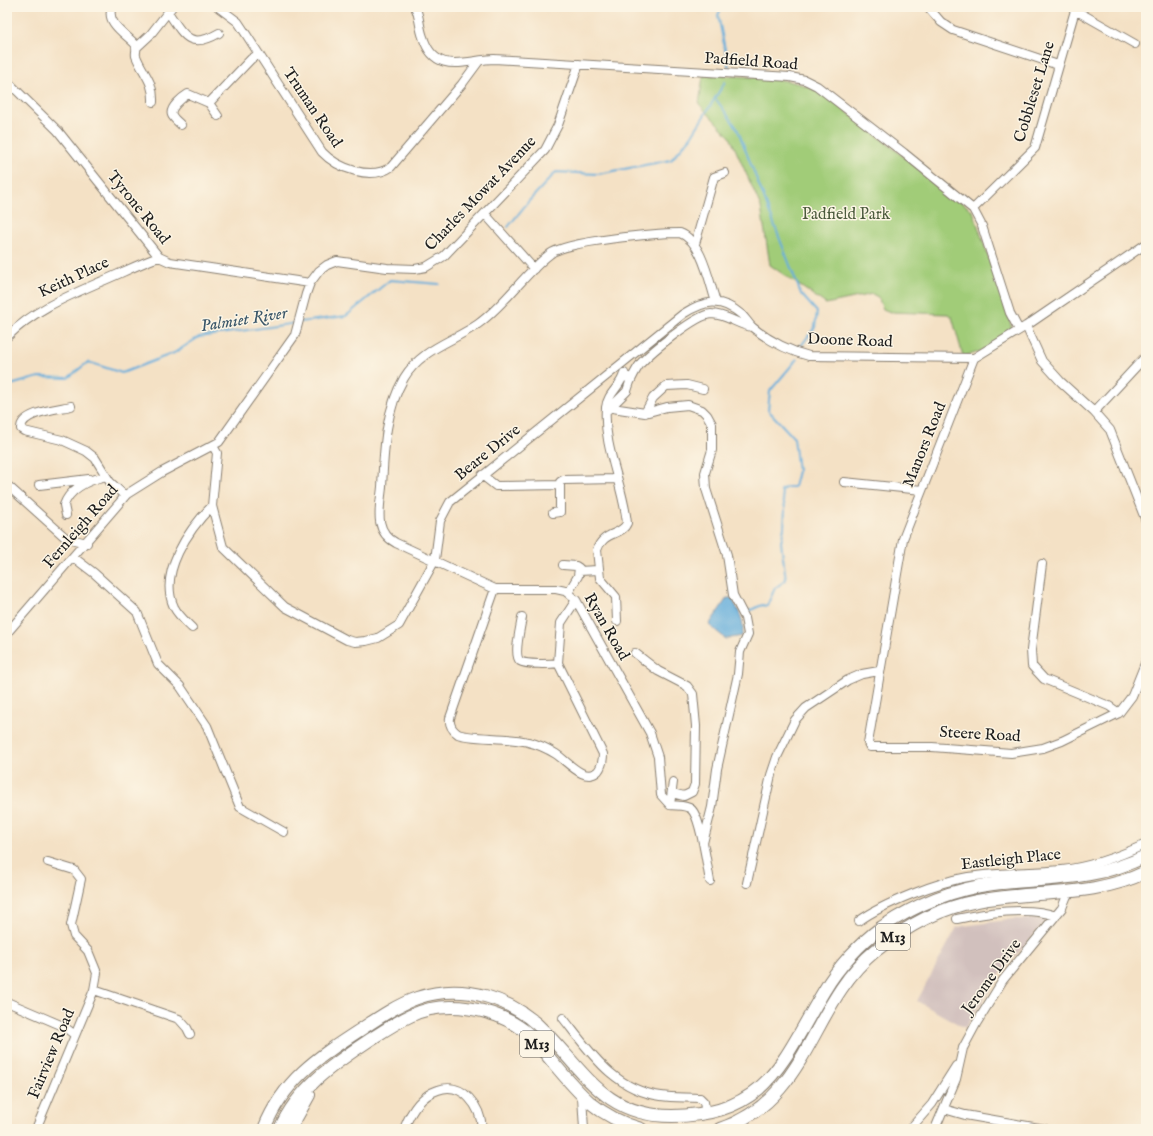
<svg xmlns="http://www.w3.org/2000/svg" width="1153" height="1136" font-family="'IM FELL English',serif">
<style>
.industrial{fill:#d1c0bd}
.green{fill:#a1cc78;stroke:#5e744a}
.water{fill:#64addc;stroke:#40647c}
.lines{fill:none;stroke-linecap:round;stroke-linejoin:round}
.stream{stroke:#64addc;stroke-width:2}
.minor-casing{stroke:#887e70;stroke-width:10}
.highway-casing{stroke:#887e70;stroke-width:14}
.minor{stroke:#fff;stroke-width:8}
.highway{stroke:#fff;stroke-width:12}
.labels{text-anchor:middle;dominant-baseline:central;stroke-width:3;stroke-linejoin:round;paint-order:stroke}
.shield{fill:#fcf5e5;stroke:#5f5d58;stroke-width:1}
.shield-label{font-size:15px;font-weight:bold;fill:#1c1c1c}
.street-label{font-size:16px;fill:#1c1c1c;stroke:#fcf5e5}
.park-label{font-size:16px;fill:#4b5a3c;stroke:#fcf5e5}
.water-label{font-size:17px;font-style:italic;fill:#395669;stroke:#fcf5e5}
</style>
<rect width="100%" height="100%" fill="#fcf5e5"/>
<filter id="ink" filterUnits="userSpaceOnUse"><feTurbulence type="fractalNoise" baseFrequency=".025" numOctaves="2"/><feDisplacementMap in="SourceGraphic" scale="8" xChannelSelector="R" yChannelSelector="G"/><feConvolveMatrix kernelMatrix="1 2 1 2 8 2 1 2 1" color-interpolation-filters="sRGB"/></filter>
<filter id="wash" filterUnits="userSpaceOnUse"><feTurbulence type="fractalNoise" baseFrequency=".012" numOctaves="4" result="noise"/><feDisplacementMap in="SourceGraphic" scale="16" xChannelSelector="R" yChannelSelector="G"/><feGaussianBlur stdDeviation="0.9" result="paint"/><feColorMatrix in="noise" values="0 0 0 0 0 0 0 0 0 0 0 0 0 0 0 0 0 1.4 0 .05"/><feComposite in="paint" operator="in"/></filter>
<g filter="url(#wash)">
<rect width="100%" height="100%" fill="#f4e1c5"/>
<path class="industrial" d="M1013,919H1047L1002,972L965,1028L917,1001L957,927Z"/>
<path class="green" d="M712,75C750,78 790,75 824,94L973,211L1011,325V329C998,340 980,355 963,356L952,317L948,314L890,312L883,309L878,297L872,294L826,304L770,265L761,207L730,137L699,104L703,76Z"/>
<path class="water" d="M727,598H732C738,610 746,622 742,636L726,639L709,625Z"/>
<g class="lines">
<path class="stream" d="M722,7L718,15L729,69
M715,98L737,128L801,294L817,312L815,327L801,346
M508,227L528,202L556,172L598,174L671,160L691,137L725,82
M300,322L346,316L390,280L439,284
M7,386L39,377L68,378L88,362L122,373L174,353L199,337L296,323
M746,612L762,605L767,606L775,588L786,580L781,542L784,528L785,508L781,490L787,487H794L798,471L794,438L768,410L770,391L797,359"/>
</g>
</g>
<g filter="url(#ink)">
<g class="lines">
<defs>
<path id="minor" d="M112,7C105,23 126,34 135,44C138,48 135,52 136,56C143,74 154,81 153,102
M218,7L238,22L244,31L322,152C337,168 371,181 391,167L462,84L479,61
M415,7C420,16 419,27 423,37C435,76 465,60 494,59L790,77L805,80L817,86L904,153L973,209L982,226L1010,313L1019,330
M928,7L941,22L953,30L1058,65
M1075,10L1135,44
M168,12C184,36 190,50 219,33
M136,48L150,35L172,7
M7,81L58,131L159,257L170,262L310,283
M209,103L251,59L259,54
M181,125C178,122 173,118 172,115C169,108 183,97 188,94L209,103L218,116
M973,209L1035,148L1076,7
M485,214L534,269
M695,244L714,177L725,173
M1146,244L1026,326L974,358L903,539L868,743L870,747H932L1011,753L1043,748L1062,741L1119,713L1132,696L1146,661
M1026,326L1042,361L1061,382L1094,412L1110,430L1146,521
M8,336C34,310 66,297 100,282C120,274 138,264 159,257
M630,382C633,376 636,369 641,363C652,351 696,315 711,314C726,314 738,325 752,327
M71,406C58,409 20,412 21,429L24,431L62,440L86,451L95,458L110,482L125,496
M606,407L645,413L667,407L688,405L702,410L707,415L712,424V450L705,473L706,489L727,555L733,595L745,618L748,634L740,652L738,674L717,769L712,807L703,843
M609,409L627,391L630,382L628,377
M1094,412L1146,356
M645,413L653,398L666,386L687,385L703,389
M213,446L217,453L212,506L223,547L285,607L347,640L355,642L366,641L378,638L399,625L435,560L440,521L450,502L683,314C705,300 721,297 742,315C746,319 748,323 752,327C768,340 789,351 809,356L974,358
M482,475L496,486L560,485
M844,482L922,490
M7,485L66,538L87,543
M39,485L89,479
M553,513L560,512V482L563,480L617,479
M66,515L64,505C70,488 89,480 106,476
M73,557L94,573L137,612L158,664L180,686L207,726L240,807L284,832
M1042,564L1031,650L1032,666L1044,679L1109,706L1119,713
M563,565L576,566L579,568L578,576L568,593
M579,571L598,570
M495,589L450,718C449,724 452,730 458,734C469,739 510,737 528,742C537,744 548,749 556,754C567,761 585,784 598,771C602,766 603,761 603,754L558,663L561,623L576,600
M522,617C521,626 513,655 520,661C526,665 551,664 558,663
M617,621L616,597L600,578L597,550C603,531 622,536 627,523C623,484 603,447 606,408C607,393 622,386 624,373
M192,628C185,621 178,615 174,607C158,573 189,529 212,506
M7,633L127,494L162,472L219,442L295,335L306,294L310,283L319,271L327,265L337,261L387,268L415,269L426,267L444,256L545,150L558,125L579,64
M635,653L658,671L687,686L693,694L696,726L695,784L692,792L684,796L672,793
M670,805L661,795L658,757L650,733L576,600L565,591L556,589H495L396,543C373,531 380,508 382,487C384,450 385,411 404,378C421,349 452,342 478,324C505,305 524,274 550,254C566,241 657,233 680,233C702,241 709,281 716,302
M670,805C677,806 686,805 691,809C701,817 707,867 710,881
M670,805L673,782
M48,862L74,870L81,879L71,925L74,936L88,951L97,973L94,990L179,1019L187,1028L190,1034
M747,883L771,775L777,757L795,720L806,708L848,680L862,674L879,671
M957,919C984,913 1029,906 1056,916
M859,921C884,903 938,882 968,877C999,872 1031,873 1062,870C1091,867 1120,856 1146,844
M7,1002L63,1026L75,1035
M563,1018C590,1052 614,1090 661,1096C674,1098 687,1097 700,1098L704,1102L706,1114
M582,1097L584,1129
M944,1109L965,1115L1045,1129
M36,1129L94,990
M404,1129C410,1113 420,1096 438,1090C463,1081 481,1107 482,1129
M910,1129L932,1104L956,1066
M935,1129L956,1079L963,1048L976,1024L1003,980L1062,908L1068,893"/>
<path id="highway" d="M264,1129C284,1079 317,1058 360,1030C378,1018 397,1005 417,998C463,982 513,998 546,1033C586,1074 606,1116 672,1116C767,1116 782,1061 824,991C838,967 860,943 882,927C915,905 953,889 993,884C1047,878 1095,881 1146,856
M280,1129C298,1088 332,1065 368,1041C382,1032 395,1023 410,1016C445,999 495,1008 525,1031C535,1039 543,1051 551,1060C579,1094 597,1116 641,1129
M290,1129L309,1095
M720,1129C811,1098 809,1005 875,951C905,927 939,908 977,901C1034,890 1093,898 1146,872"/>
</defs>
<use href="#minor" class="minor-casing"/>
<use href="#highway" class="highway-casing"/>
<use href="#minor" class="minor"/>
<use href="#highway" class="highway"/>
</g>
</g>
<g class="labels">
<g class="shield">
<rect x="876" y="924" width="34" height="26" rx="3"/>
<rect x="520" y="1031" width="34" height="26" rx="3"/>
</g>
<g class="shield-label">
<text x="893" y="937">M13</text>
<text x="537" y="1044">M13</text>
</g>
<g class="street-label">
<text transform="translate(751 62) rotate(4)">Padfield Road</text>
<text transform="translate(1035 92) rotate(-73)">Cobbleset Lane</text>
<text transform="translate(312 108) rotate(56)">Truman Road</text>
<text transform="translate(481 194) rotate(-46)">Charles Mowat Avenue</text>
<text transform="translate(138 208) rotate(51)">Tyrone Road</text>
<text transform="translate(74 278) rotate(-25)">Keith Place</text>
<text transform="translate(850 341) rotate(2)">Doone Road</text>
<text transform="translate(925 445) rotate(-68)">Manors Road</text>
<text transform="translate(488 453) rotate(-39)">Beare Drive</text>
<text transform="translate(81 527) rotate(-49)">Fernleigh Road</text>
<text transform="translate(606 627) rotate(60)">Ryan Road</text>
<text transform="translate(980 735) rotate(3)">Steere Road</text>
<text transform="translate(1011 860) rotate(-6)">Eastleigh Place</text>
<text transform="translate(992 977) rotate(-54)">Jerome Drive</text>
<text transform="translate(52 1054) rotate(-67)">Fairview Road</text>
</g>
<g class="park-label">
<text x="846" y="215">Padfield Park</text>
</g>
<g class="water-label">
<text transform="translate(244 320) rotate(-9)">Palmiet River</text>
</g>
</g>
<rect width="1153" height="1136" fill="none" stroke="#fcf5e5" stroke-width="24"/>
</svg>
